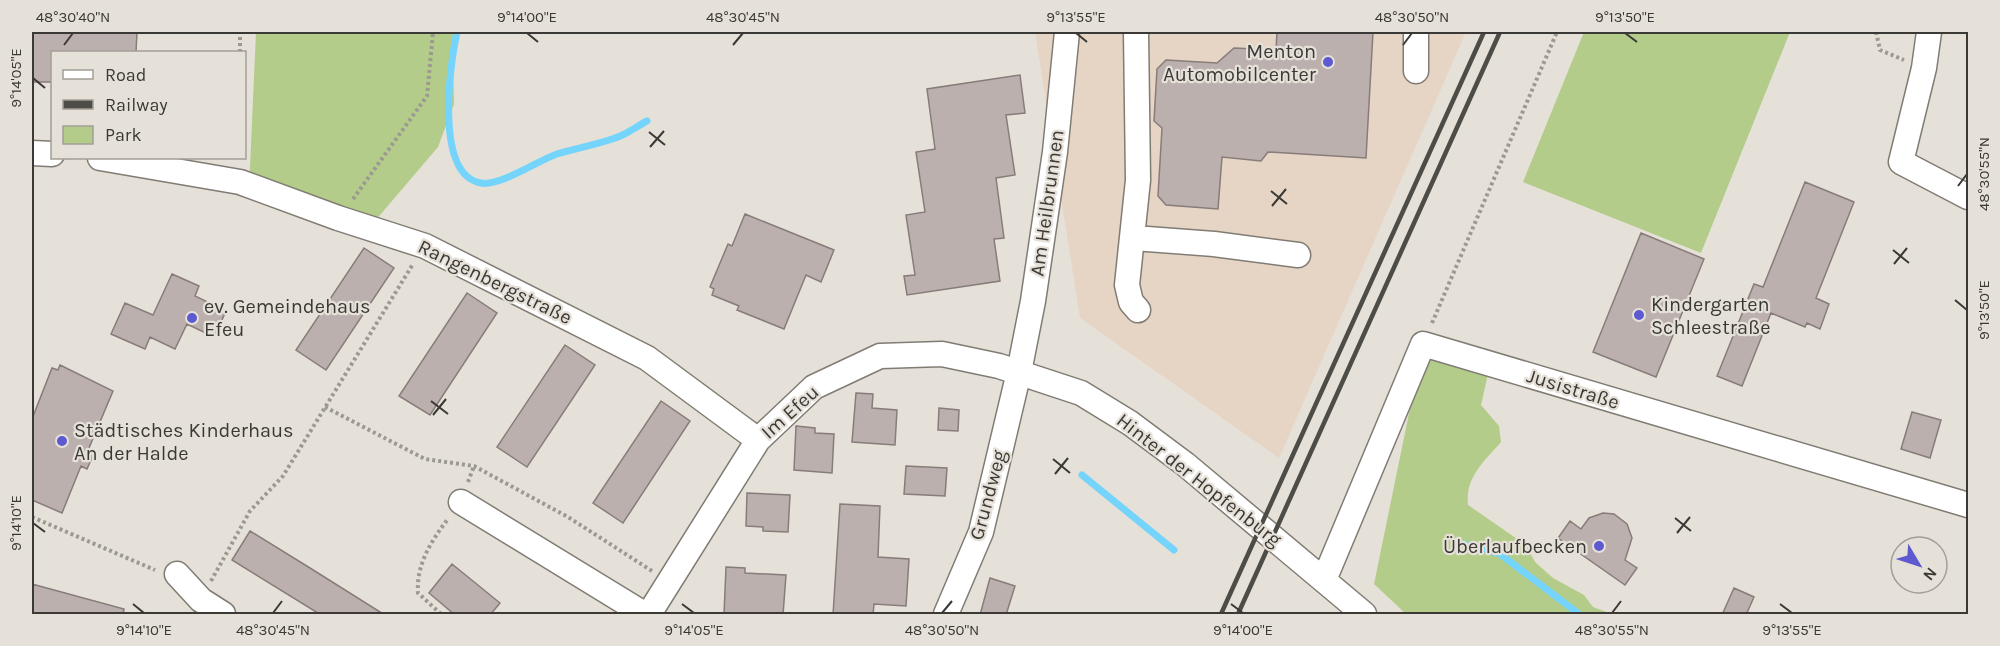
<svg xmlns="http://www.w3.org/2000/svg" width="2000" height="646" font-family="Karla,sans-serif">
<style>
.industrial{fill:#e6d5c4}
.green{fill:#b3cc8a}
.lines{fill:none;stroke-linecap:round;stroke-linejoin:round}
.stream{stroke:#75d4fb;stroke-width:7}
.building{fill:#bcb0ae;stroke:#877c7a;stroke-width:1.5}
.minor-casing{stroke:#807c74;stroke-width:27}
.path{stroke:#9c9992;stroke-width:4;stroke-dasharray:3 3;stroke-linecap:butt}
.minor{stroke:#fff;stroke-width:24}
.rail{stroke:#4e4c47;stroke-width:4.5}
.ticks{fill:none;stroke:#3b3935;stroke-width:2}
.poi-dot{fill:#5d59d1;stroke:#e6e1d8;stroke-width:2}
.labels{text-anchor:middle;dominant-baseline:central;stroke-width:4.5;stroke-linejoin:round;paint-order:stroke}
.poi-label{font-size:20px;fill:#3b3935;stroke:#e6e1d8;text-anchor:start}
.street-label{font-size:20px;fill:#3b3935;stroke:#e6e1d8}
.neatline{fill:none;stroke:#3b3935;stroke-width:2}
.ticks-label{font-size:15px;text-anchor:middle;fill:#3b3935}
</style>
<rect width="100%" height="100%" fill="#e6e1d8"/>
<path class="industrial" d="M1035,32H1466L1279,458L1080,318Z"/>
<path class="green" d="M256,32H460L453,67L454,104L438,147L369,228L249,189Z
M1584,32H1790L1701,253L1523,182Z
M1423,345L1490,365L1481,405L1499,426L1501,442C1484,462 1465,477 1468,505L1526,545L1535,562L1553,578L1584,595L1593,607L1612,614H1406L1374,584Z"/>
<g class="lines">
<path class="stream" d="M457,32C450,64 434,175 481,183C499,187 539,160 557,154C576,148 596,145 615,138C626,135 637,126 647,121
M1082,475L1174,550
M1464,544L1500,554L1579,614"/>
</g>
<path class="building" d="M32,32H137L136,52H52V82H32Z
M1277,32H1373L1366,158L1268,152L1261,161L1222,157L1218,209L1166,205L1158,196L1162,128L1154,121L1157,69L1166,60L1217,63L1234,48L1276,50Z
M1020,75L1025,113L1006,115L1015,175L996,178L1004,238L994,239L1000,281L907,295L904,276L915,275L906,215L925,212L916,152L935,149L927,89Z
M1805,182L1854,202L1816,298L1829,304L1820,329L1807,323L1805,327L1771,313L1742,386L1717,376L1754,284L1763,287Z
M745,214L834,250L821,282L806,275L784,329L737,310L739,306L712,295L714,289L710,287L728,244L732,246Z
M1641,233L1704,259L1656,377L1593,352Z
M364,248L394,268L326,370L296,350Z
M172,274L199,286L195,296L226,311L214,337L187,324L175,349L150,337L145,349L111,334L125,303L153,315Z
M467,293L497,313L430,415L399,396Z
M565,345L595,365L527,467L497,447Z
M60,365L113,391L89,448L95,451L87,469L81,466L62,513L32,500V419L52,368L58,370Z
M856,393L873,394L872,408L897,410L895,445L852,442Z
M661,401L690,421L623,523L593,503Z
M939,408L959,410L958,431L938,430Z
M1912,412L1941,420L1930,458L1901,449Z
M796,426L815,428V433L834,434L832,473L794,470Z
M906,466L947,468L945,496L904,494Z
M747,493L790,495L788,532L763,531V527L746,526Z
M840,504L880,506L878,557L909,559L906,606L874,604L873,615H833Z
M1603,513L1614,514L1627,524L1632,538L1625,560L1637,568L1625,585L1558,538L1570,521L1581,529L1589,518Z
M250,531L310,568L385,615H321L232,560Z
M452,564L500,603L490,615H455L429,593Z
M726,567L745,568V573L786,575L783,615H724Z
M990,578L1015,586L1006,615H980Z
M32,584L124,609L123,615H32Z
M1734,588L1754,597L1746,615H1722Z"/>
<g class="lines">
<defs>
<path id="minor" d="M1136,32L1138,180L1127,285L1131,302L1138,310
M1416,32V71
M1929,32L1924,68L1901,162L1968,197
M32,153L52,154
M100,158L240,182L338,218L425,246L647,358L758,440
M1134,238L1214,244L1298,255
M461,502L644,614
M177,574L201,600L223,614
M1324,580L1423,344L1968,505
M649,614L758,440L814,387L880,356L942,354L999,366L1081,393L1130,423L1185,464L1364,614
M946,614L981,532L1019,372L1033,301L1055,152L1067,32"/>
</defs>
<use href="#minor" class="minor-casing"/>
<path class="path" d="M1876,32L1880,50L1904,60
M240,52V32
M353,199L427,96L433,32
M1432,323L1557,32
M325,407L425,459L474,466L568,517L652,571
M468,482L474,466
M32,517L155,570
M211,581L250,511L283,476L413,264
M441,614L418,593C416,565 431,541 448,519"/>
<use href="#minor" class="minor"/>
<path class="rail" d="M1221,614L1484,32
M1238,614L1500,32"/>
</g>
<path class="ticks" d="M527,33L538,42M1076,33L1087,42M1625,33L1637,42M64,45L73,33M733,45L743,33M1403,45L1412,33M33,78L45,88M649,132L665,145M650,147L664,131M1958,186L1967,174M1271,191L1287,204M1272,206L1286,189M1893,250L1909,263M1894,264L1907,248M1955,300L1967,310M431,401L448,414M433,415L446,399M1053,459L1070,473M1055,474L1068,458M1675,518L1691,531M33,523L45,532M1677,533L1690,517M133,604L144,613M682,604L694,613M1231,604L1243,613M1780,604L1792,613M273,613L282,601M942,613L952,601M1612,613L1621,601"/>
<g class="poi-dot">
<circle cx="1328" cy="62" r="6"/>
<circle cx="1639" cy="315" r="6"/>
<circle cx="192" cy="318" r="6"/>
<circle cx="62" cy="441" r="6"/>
<circle cx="1599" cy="546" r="6"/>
</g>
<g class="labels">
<g class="poi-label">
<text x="1316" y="51" text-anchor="end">Menton<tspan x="1316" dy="23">Automobilcenter</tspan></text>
<text x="1651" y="304">Kindergarten<tspan x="1651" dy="23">Schleestraße</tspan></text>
<text x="204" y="306">ev. Gemeindehaus<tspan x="204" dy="23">Efeu</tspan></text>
<text x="74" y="430">Städtisches Kinderhaus<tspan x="74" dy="23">An der Halde</tspan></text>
<text x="1587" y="546" text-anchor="end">Überlaufbecken</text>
</g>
<g class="street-label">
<text transform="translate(1047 203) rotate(-82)">Am Heilbrunnen</text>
<text transform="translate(495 282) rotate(26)">Rangenbergstraße</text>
<text transform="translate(1573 389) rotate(17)">Jusistraße</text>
<text transform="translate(790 412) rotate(-42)">Im Efeu</text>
<text transform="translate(1199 480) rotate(38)">Hinter der Hopfenburg</text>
<text transform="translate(988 495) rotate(-75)">Grundweg</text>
</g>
</g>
<rect width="2000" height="646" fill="none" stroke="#e6e1d8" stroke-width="66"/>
<rect x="51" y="51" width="195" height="108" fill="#e6e1d8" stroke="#a29e97" stroke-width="1.5"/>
<rect x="63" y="70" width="30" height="9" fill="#ffffff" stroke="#a29e97" stroke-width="1.5"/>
<text x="105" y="81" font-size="18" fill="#3b3935">Road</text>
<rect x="63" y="100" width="30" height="9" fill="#4e4c47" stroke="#a29e97" stroke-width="1.5"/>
<text x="105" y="111" font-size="18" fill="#3b3935">Railway</text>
<rect x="63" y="126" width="30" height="18" fill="#b3cc8a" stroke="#a29e97" stroke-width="1.5"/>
<text x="105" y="141" font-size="18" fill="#3b3935">Park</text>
<g transform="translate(1919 565) rotate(129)"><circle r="28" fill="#e6e1d8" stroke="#a29e97" stroke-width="1.5"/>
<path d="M0-4.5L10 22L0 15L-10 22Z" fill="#5d59d1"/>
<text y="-9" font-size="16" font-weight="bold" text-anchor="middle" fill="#3b3935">N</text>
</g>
<rect x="33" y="33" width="1934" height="580" class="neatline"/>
<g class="ticks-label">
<text x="73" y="22">48°30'40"N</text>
<text x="527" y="22">9°14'00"E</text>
<text x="743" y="22">48°30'45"N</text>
<text x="1076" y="22">9°13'55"E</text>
<text x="1412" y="22">48°30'50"N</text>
<text x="1625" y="22">9°13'50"E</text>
<text transform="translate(16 78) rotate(-90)" y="5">9°14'05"E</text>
<text transform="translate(1984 174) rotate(-90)" y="5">48°30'55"N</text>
<text transform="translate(1984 310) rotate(-90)" y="5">9°13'50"E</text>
<text transform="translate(16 523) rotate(-90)" y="5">9°14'10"E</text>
<text x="144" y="635">9°14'10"E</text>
<text x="273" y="635">48°30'45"N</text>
<text x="694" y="635">9°14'05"E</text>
<text x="942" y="635">48°30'50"N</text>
<text x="1243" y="635">9°14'00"E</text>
<text x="1612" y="635">48°30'55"N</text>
<text x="1792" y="635">9°13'55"E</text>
</g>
</svg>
